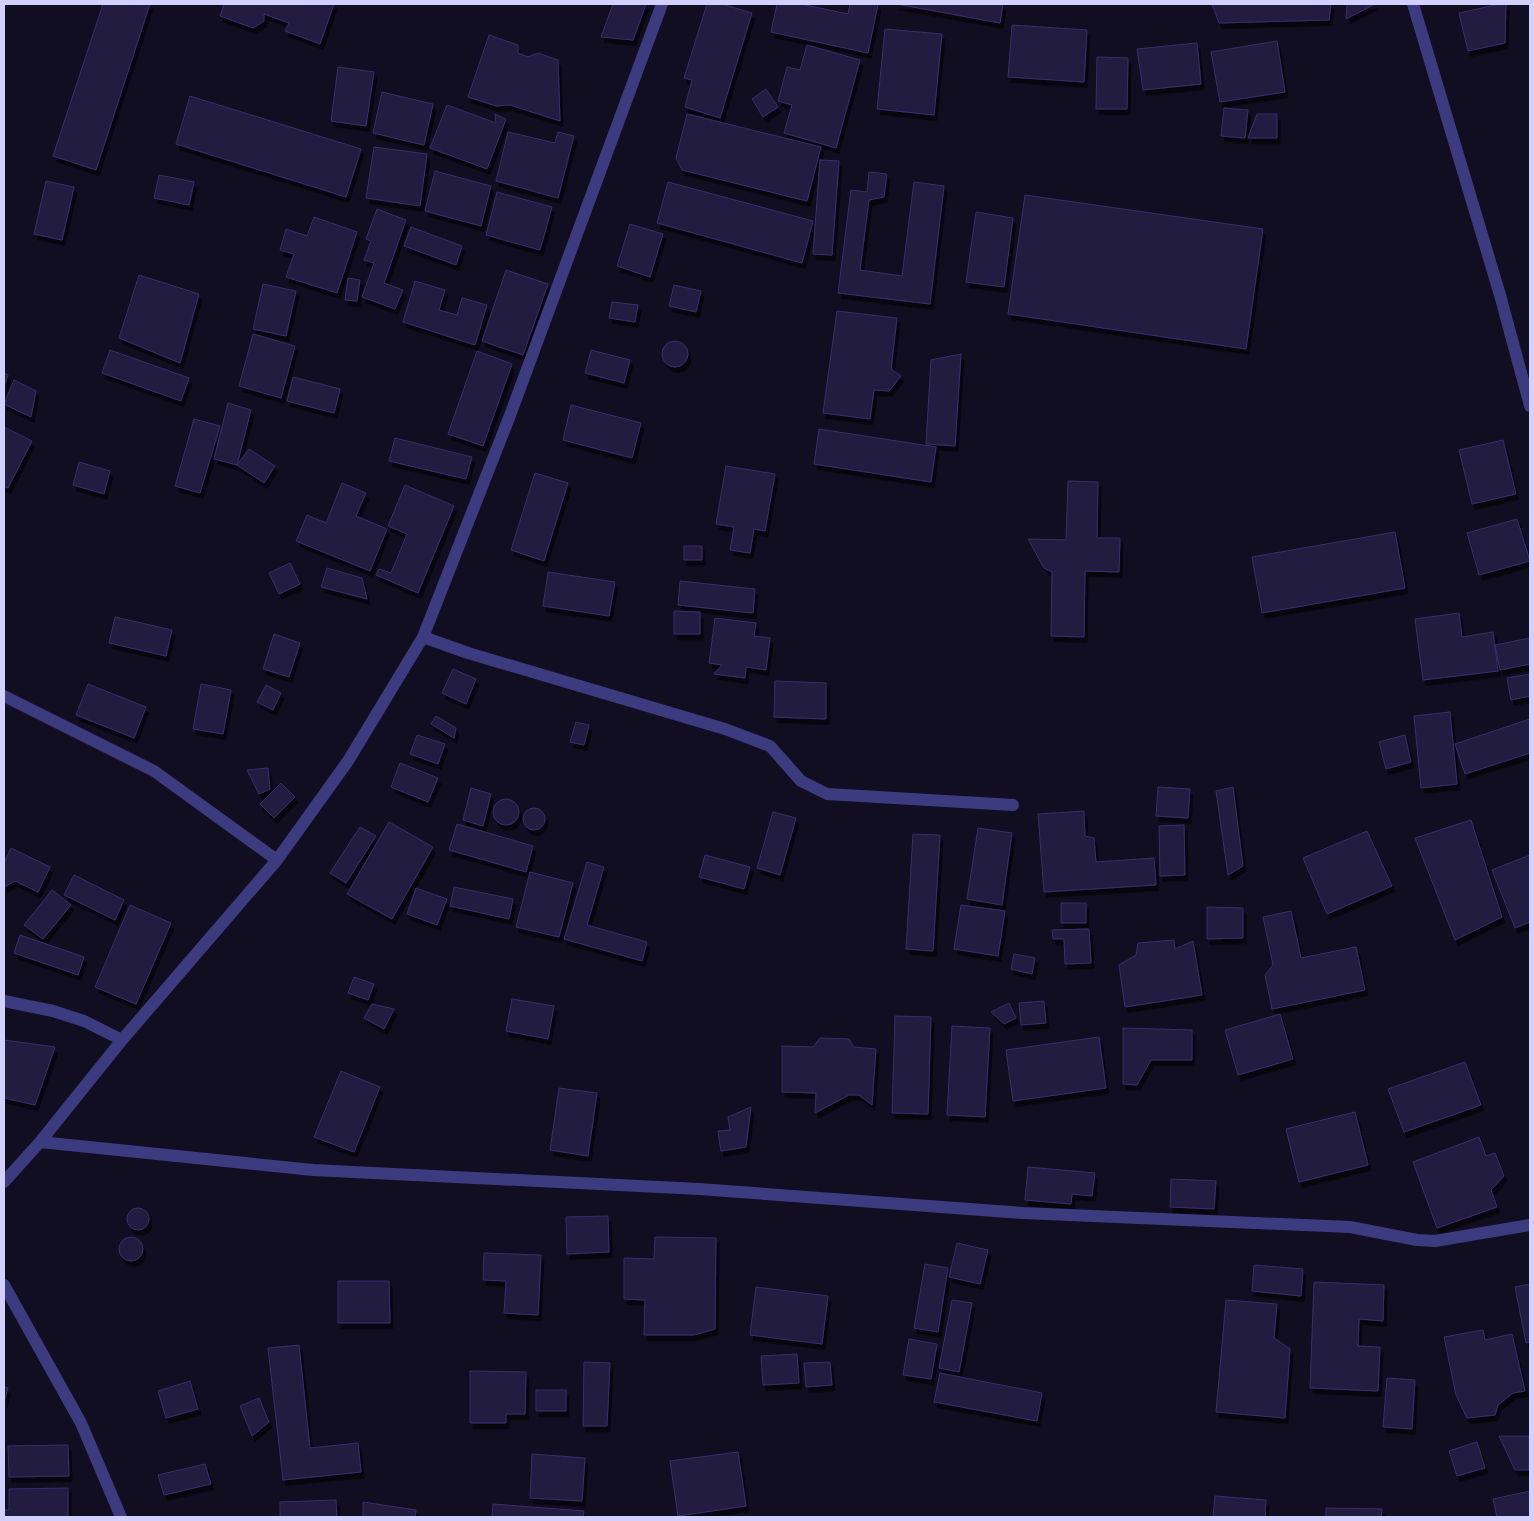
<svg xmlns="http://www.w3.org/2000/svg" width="1534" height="1521" font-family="'Exo 2',sans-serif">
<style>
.building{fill:#221b41;stroke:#392e6d;filter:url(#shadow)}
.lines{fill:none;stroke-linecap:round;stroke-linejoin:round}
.minor{stroke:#3c3b7f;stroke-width:12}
</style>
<defs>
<filter id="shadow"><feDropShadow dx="3" dy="5.5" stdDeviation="0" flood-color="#0009"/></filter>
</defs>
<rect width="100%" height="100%" fill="#110e21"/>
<path class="building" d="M103,4H150L96,170L53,156Z
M224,4H334L320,44L285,31L289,23L264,14V21L253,28L220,16Z
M613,4H646L633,40L601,37Z
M707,4H722L752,13L720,118L685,107L692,80L684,78Z
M777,4H801L848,14L850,4H878L868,53L771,32Z
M896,4H1003L1000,23Z
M1212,4H1331L1329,20L1219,23Z
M1347,4H1375L1346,19Z
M1500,4H1506L1505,43L1468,51L1459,13Z
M1012,25L1087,30L1084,82L1008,77Z
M885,29L942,34L934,115L877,109Z
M489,35L518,45V53L528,57L538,53L558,60L560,121L510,105L496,106L468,97Z
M1277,41L1285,92L1220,102L1211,52Z
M1197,43L1201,84L1143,90L1137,49Z
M807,45L860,60L836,148L784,133L792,105L778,101L787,67L800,70Z
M1097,57L1128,58L1127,109H1096Z
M338,67L374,72L366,126L331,121Z
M766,89L778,107L763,117L752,99Z
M382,92L433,104L424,145L373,133Z
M190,96L361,149L346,197L176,144Z
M447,105L496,123L495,114L506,119L487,169L430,148Z
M1224,108L1248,110L1245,138L1221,136Z
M687,114L821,147L807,201L682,170L676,158Z
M1257,114H1277V138H1248Z
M508,132L555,143L558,132L574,136L558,198L496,181Z
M374,147L427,154L420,206L366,198Z
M820,160L839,161L832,255L813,254Z
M435,171L491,186L481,226L425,211Z
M869,172L887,174L884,197L869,200L860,270L902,276L914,182L944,186L930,304L838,293L851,190L867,192Z
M159,175L194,182L189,205L154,198Z
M46,181L74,187L62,240L34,234Z
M668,182L813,221L802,263L657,223Z
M497,192L552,207L540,250L486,235Z
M1025,195L1263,229L1246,349L1008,314Z
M377,209L406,220L384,283L403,290L395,309L362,297L374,263L364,260L371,241L366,239Z
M976,212L1013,218L1004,287L966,282Z
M314,217L357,232L337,293L286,277L294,254L280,250L286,229L307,236Z
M630,224L663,234L650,277L617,266Z
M411,227L462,246L456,265L404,246Z
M506,270L548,284L523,355L482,341Z
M139,275L199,294L180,363L119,338Z
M348,278L360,280L357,301L345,300Z
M415,281L445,290L439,310L457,315L462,298L487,305L475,345L403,322Z
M263,284L296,291L286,336L253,329Z
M674,285L701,291L696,312L669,306Z
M612,302L638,305L635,322L609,318Z
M837,311L897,318L891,369L901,376L889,391L874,390L870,419L823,413Z
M253,334L295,346L281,398L239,386Z
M662 354a13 13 0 1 1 26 0a13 13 0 1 1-26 0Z
M110,350L189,378L181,401L102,373Z
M591,350L630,360L624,383L585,373Z
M477,351L512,364L483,446L448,434Z
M961,354L955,446L926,444L931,360Z
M4,373L8,375L4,386Z
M293,377L340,389L334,413L287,401Z
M14,380L36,391L31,417L4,404Z
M228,403L251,410L237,465L214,459Z
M571,405L641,423L632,458L563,440Z
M194,419L220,426L200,493L175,486Z
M4,427L32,441L8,488L4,486Z
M819,429L936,447L931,482L814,464Z
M395,438L472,457L466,479L389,461Z
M1503,440L1516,494L1472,504L1459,450Z
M249,449L275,466L264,483L237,465Z
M79,462L110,471L104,494L73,485Z
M726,466L775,474L765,531L754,529L750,553L730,550L734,527L716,524Z
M535,473L568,483L544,561L511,550Z
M1068,481L1098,482L1097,538H1120L1119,572L1085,571L1084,637L1051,636L1052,572L1044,568L1028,539L1066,540Z
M342,483L366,493L356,516L387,529L370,571L296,541L307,515L326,523Z
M405,485L454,506L418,593L376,575L379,569L391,573L407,534L388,526Z
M1517,519L1530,561L1479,575L1467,533Z
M1395,532L1405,588L1262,613L1252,557Z
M684,546H702V560H684Z
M290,563L300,584L279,594L269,573Z
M327,568L362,578L367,599L321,587Z
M548,572L615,582L609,616L543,606Z
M680,581L755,589L753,613L678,605Z
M674,611L700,612V634H674Z
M1459,613L1462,637L1493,632L1498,671L1423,680L1415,619Z
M115,617L172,630L166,656L109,643Z
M715,618L756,623L754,636L770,638L766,670L746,667L745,678L714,674L722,665L709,663Z
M274,634L300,643L289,677L263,669Z
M1530,638V664L1500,670L1495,645Z
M453,669L476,679L466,704L442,693Z
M1530,674V696L1511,700L1507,678Z
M775,681L826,683V719L774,717Z
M88,684L146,707L134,738L76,715Z
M201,684L231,690L223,734L193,729Z
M266,685L281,693L273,710L257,702Z
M1450,712L1457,784L1421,788L1414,716Z
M436,716L456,728L454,738L431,724Z
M1530,719V753L1465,774L1455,744Z
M576,722L589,725L584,745L570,742Z
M417,735L445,744L438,764L410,754Z
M1405,735L1411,762L1386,769L1379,742Z
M400,763L438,778L428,802L391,787Z
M268,768L270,789L259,794L247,770Z
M281,783L295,797L274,818L260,804Z
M1158,787L1190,789L1188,818L1156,816Z
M1233,787L1243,866L1228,875L1216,791Z
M471,788L491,794L483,826L463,820Z
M493 812a13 13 0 1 1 26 0a13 13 0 1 1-26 0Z
M523 819a11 11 0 1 1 22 0a11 11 0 1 1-22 0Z
M1084,811L1085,836L1094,838L1096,862L1154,858L1156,885L1044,892L1038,814Z
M773,812L796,818L780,875L757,868Z
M1471,820L1502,917L1455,940L1415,838Z
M389,822L433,847L392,919L347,894Z
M457,824L533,846L526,872L449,850Z
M1184,825L1185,875L1160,876L1159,826Z
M360,827L376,836L346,883L330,873Z
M978,828L1012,833L1002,905L967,899Z
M1367,831L1392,886L1327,914L1303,858Z
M913,834L940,835L933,951L906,949Z
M11,848L50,867L38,892L15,881L4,887V863Z
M705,855L750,867L744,889L699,877Z
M1530,855V922L1515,928L1492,870Z
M587,862L604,867L587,925L647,942L642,961L564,939Z
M530,872L573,883L559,937L516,927Z
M74,875L124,900L115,920L64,895Z
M454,887L513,899L509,919L450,906Z
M416,888L447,899L437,925L407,914Z
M52,890L71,905L43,939L24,925Z
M1061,903H1086V923H1061Z
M130,905L171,923L136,1004L95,987Z
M961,905L1005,911L998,956L954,949Z
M1207,907L1243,908V938L1207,939Z
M1291,911L1301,958L1356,947L1365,990L1272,1009L1265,975L1273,965L1263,917Z
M1089,929L1091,963L1065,964L1064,939H1053L1052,930Z
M20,935L84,957L78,975L14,953Z
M1174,940L1175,949L1193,941L1202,995L1125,1007L1119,965L1136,955L1138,943Z
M1014,954L1035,958L1032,974L1011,969Z
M354,977L374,984L368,1000L348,993Z
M512,999L554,1006L548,1039L506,1031Z
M1044,1001L1046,1023L1021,1025L1019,1003Z
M1009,1003L1016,1018L1004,1024L991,1012Z
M372,1004L394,1009L384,1029L364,1018Z
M1280,1014L1293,1059L1238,1075L1225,1030Z
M895,1016L931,1017L928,1114L892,1113Z
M952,1026L990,1028L985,1117L947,1115Z
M1123,1028L1192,1030V1060H1151L1137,1085L1123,1084Z
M1099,1037L1106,1088L1013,1101L1006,1050Z
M820,1038L849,1039L854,1047L876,1049L872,1105L859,1095H849L815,1113L816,1093L782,1092V1046L813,1047Z
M4,1040L55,1047L35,1105L4,1098Z
M1465,1062L1481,1105L1404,1132L1388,1089Z
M341,1071L380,1087L354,1152L314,1137Z
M559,1088L597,1093L588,1156L550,1150Z
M751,1107L746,1147L721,1151L718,1131L730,1130L728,1117Z
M1355,1112L1368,1165L1299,1182L1286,1129Z
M1479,1137L1486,1156L1495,1153L1504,1176L1491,1190L1497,1207L1437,1228L1413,1162Z
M1028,1167L1095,1173L1092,1196L1072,1194L1071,1204L1025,1200Z
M1171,1179L1216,1181L1214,1209L1170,1207Z
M127 1219a11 11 0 1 1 22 0a11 11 0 1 1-22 0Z
M608,1216L609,1252L567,1254L566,1217Z
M655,1237L716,1238L715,1329L694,1335H644L645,1300L624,1299V1258L654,1259Z
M119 1249a12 12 0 1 1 24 0a12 12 0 1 1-24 0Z
M957,1243L988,1250L980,1284L949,1277Z
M484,1253L541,1255L538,1315L504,1313L506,1281L483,1280Z
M925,1264L948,1268L938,1332L914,1328Z
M1254,1265L1303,1269L1301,1296L1252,1291Z
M338,1281H389L390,1323H338Z
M1314,1282L1384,1285L1383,1321L1359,1319L1358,1346L1380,1347L1378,1391L1310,1388Z
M1530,1284V1342L1526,1343L1515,1287Z
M756,1287L828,1296L822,1344L750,1335Z
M952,1300L972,1303L959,1372L939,1368Z
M1226,1300L1277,1304L1274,1338L1290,1349L1285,1418L1216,1412Z
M1483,1330L1485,1340L1512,1334L1525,1391L1513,1393L1498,1405L1495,1415L1467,1418L1456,1395L1444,1337Z
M909,1339L937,1344L931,1379L903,1375Z
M299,1345L310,1448L358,1443L361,1472L283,1480L268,1348Z
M797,1354L799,1383L763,1385L761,1356Z
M584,1362L610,1363L607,1426H583Z
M830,1362L832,1385L806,1387L804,1363Z
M470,1371L526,1372L525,1414H506V1423H470Z
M940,1373L1042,1393L1037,1421L934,1402Z
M1387,1378L1415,1380L1412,1429L1383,1427Z
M190,1381L198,1409L166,1418L158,1391Z
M4,1387L8,1388L4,1402Z
M536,1390H566V1411H536Z
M259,1398L269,1422L252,1436L240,1406Z
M1499,1436H1529V1470H1515Z
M1477,1442L1485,1468L1457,1476L1449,1451Z
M68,1445L69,1476L9,1477L8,1446Z
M738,1452L746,1506L678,1516L670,1461Z
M532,1454L585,1458L582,1501L530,1498Z
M205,1464L211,1484L164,1495L158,1475Z
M68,1488V1517H4V1510H9V1489Z
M1530,1491V1517H1497L1493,1499Z
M1215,1496L1266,1500L1265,1517H1213Z
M336,1500L337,1517H280V1502Z
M363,1502L416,1510L415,1517H363Z
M493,1504L584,1511L583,1517H492Z
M1326,1508L1382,1509L1381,1517H1326Z"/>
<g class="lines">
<path class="minor" d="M1413,4L1500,295L1530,406
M423,637L468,653L725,729L770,746L801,781L827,794L1013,805
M4,696L154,771L277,860
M4,1001L53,1011L84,1021L122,1040
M40,1142L313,1170L699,1189L1023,1213L1350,1227L1417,1240L1435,1241L1530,1225
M4,1182L40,1142L122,1040L277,860L348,761L423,637L509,418L662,4
M4,1285L81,1423L121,1517"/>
</g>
<rect width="1534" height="1521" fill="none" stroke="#d4d0fd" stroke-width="10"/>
</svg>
